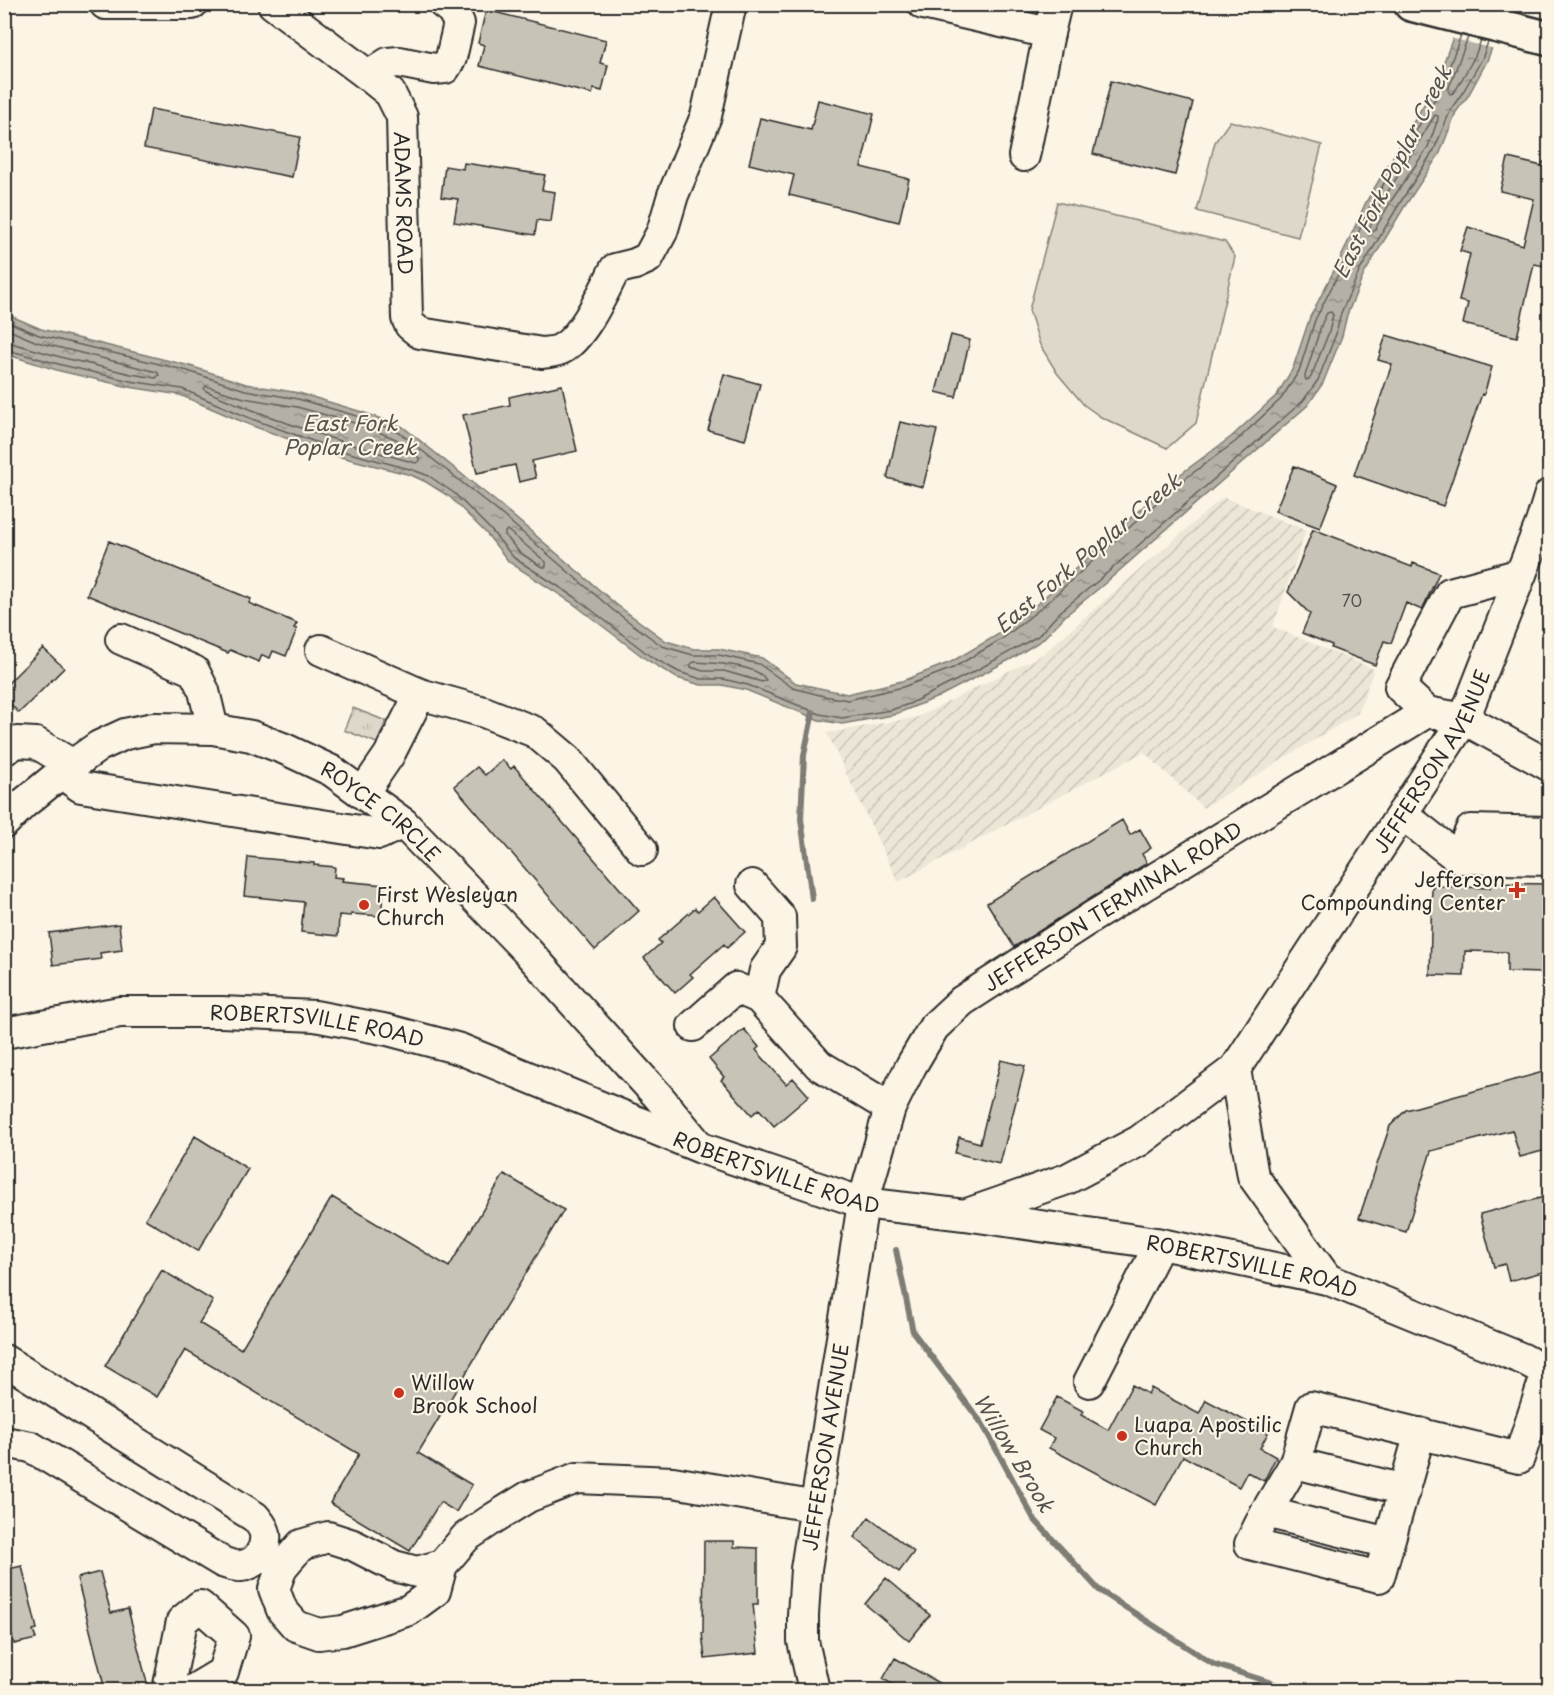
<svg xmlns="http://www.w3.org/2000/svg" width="1554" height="1695" font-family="'Playpen Sans',sans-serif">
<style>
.industrial{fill:url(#industrial-furrows)}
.grass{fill:#ded8ca;stroke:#84827a;stroke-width:1.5}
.park{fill:url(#park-tufts);stroke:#84827a;stroke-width:1.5}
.water{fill:url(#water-ripples);stroke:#7d7b74;stroke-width:1.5}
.pier{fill:#fcf5e5}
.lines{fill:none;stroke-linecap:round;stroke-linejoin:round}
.shore{stroke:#62605c;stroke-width:1.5}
.stream{stroke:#7d7b74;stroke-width:6}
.building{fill:#c8c3b7;stroke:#2b2b2b;stroke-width:1.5}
.minor-casing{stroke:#2b2b2b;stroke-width:34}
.highway-casing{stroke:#2b2b2b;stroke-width:38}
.minor{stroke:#fcf5e5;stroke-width:30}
.highway{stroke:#fcf5e5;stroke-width:33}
.poi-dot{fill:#c8321e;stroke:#fcf5e5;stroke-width:2}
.labels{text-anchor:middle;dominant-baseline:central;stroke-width:4.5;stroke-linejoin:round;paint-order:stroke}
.number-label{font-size:16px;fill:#52514e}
.street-label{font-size:20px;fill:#2b2b2b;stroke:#fcf5e5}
.poi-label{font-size:20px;fill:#2b2b2b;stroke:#fcf5e5;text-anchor:start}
.water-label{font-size:21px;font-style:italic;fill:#545350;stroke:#fcf5e5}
</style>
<defs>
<pattern id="industrial-furrows" width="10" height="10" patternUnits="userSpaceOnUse" patternTransform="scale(1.5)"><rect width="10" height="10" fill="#ece6d7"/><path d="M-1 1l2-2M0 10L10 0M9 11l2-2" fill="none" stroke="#cbc5b9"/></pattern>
<pattern id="park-tufts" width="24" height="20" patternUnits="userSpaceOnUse" patternTransform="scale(1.5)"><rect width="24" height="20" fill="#ded8ca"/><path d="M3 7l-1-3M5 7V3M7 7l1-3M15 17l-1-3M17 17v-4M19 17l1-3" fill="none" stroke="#bfbaae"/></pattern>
<pattern id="water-ripples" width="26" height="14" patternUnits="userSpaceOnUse" patternTransform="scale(1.5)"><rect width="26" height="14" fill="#b4b0a5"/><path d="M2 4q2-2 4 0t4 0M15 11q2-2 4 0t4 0" fill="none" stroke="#938f87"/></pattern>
</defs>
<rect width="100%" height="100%" fill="#fcf5e5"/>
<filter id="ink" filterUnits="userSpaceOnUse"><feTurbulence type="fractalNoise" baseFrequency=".0167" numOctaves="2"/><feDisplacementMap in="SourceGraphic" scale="12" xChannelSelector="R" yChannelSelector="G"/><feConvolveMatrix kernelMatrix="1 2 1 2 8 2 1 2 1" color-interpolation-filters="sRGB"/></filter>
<g filter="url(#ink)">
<path class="industrial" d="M1223,497L1306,530L1273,627L1374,669L1358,713L1203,808L1144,752L898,882L827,733L918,717L1043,654Z"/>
<path class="grass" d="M1230,121L1322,145L1298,237L1197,211L1215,142Z
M1057,202L1225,242L1235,257L1196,423L1167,448L1101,417L1084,405L1057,373L1040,345L1029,310Z"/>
<path class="park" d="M353,708L386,721L377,743L344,730Z"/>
<path class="water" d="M1465,5L1495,40L1487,61L1468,96L1456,112L1440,153L1403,209L1364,274L1347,315L1342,336L1323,383L1308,405L1103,585L1065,616L1042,640L1013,658L938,697L893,715L842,724L819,720L746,690L722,685H701L677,678L647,660L571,602L509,562L486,533L450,497L426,482L411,475L337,456L294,441L250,425L180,395L129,387L60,371L5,354L4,313L41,329L190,366L246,384L299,393L362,412L403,427L499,504L617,605L666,641L694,649H719L762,658L796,683L847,694L902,681L951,662L999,634L1037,604L1171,481L1231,437L1277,395L1293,368L1310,317L1343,253L1366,202L1435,86Z"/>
<path class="pier" d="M1462,4H1509L1495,49L1450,38Z"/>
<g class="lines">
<path class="shore" d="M1468,37L1448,90L1450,94L1453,93L1457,88L1475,56L1481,40
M1435,115L1438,116V119L1428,147L1391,201L1374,231L1370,232L1369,229L1378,208Z
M1331,312L1333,315L1329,332L1311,377L1309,379L1306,380L1305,376L1322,323L1327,313Z
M4,320L39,335L188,371L245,390L298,399L360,417L400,433L495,509L613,610L662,646L693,655H719L759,664L793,688L824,696L848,700L903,687L953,668L1002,639L1041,608L1175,486L1235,442L1281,399L1299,371L1315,320L1348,255L1371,205L1441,89L1461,35
M4,328L37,342L157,372L159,375L156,378L131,374L64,358L4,341
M4,349L62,365L130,381L182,389L252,419L296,435L338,450L413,470L429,476L454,493L490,529L514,558L575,597L650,656L679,672L701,679H723L748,685L820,714L842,718L891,710L909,704L977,670L1038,636L1061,611L1099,580L1303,401L1318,380L1336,334L1341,313L1359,272L1398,206L1434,150L1451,109L1463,92L1482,59L1488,42
M206,386L244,398L297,407L358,424L396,439L419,458V461L416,463C342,444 276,421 206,391L204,389Z
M507,530L546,562V567H542L519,552L505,535V532Z
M694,662C712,663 757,664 766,680L762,682L724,671H703L691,667V664Z"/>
<path class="stream" d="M812,899L801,819L804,755L813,712
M896,1250L913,1332L983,1425L1034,1519L1099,1590L1213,1664L1293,1690"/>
</g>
<path class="building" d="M486,10L606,40L600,63L608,65L602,91L594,89L592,94L479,66L484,45L478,43Z
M1111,81L1193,102L1175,175L1093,154Z
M818,100L874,114L861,167L909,179L899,222L789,195L794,175L749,164L760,118L811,130Z
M151,109L300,137L292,177L144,148Z
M1508,158L1542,166L1543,162H1550V246L1545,266L1534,264L1517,337L1463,324L1468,303L1459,301L1470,254L1460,251L1468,227L1523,245L1534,199L1500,191Z
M464,163L545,175L542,190L555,192L551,222L537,220L535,235L454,222L458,199L441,197L445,166L463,169Z
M951,335L970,340L956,397L936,392Z
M1386,335L1492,367L1484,395L1482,394L1443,506L1354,475L1392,364L1378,360Z
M724,374L760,384L745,440L708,430Z
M562,385L577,451L532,461L536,478L519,482L515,465L477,473L463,415L510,405L509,397Z
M900,422L937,430L923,487L887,478Z
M1294,466L1337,484L1320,528L1275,511Z
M1313,529L1412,567L1413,563L1439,573L1422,610L1406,603L1391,643L1384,641L1375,665L1331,648L1332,645L1302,633L1310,614L1288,592Z
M109,541L251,599L249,603L297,623L294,628L297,629L286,656L273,651L270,658L262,655L259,662L230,650L228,653L87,595Z
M43,648L64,668L19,713L4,698V687Z
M502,760L511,769L514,766L639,911L595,950L454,786L477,767L485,775Z
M1122,820L1130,835L1140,829L1151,848L1142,854L1147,863L1014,947L987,903Z
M248,857L314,863V865L335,867L334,877L343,878L342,881L384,885L381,916L351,914V916L339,915L338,936L301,932L304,902L244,896Z
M1490,883L1550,884V962H1545L1544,973L1507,972V952L1465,951L1464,976L1430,975L1432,886L1490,888Z
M714,897L745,932L727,948L724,944L690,974L693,977L675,993L644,958L661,943L658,940L695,908L698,911Z
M119,924L122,950L100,953L101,959L53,965L49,933Z
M744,1029L759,1047L756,1050L786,1084L793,1078L809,1096L774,1126L759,1109L752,1115L721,1080L724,1077L709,1059Z
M1001,1060L1025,1066L1000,1164L955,1153L959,1137L980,1143Z
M1550,1070V1149L1520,1157L1512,1130L1431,1151L1406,1232L1359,1218L1390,1126L1406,1110Z
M195,1136L248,1169L198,1251L145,1219Z
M504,1174L564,1210L418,1453L472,1485L456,1512L440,1502L410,1551L330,1503L359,1454L185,1350L157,1397L105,1366L162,1270L213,1301L199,1323L241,1349L332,1197L449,1267Z
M1544,1197L1550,1216V1270L1509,1281L1505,1264L1494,1267L1480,1214Z
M1132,1385L1148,1394L1151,1388L1199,1414L1206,1400L1268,1433L1260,1448L1276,1457L1264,1481L1247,1472L1239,1487L1183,1456L1156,1505L1049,1448L1054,1438L1039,1430L1057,1397L1083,1411L1081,1415L1108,1430Z
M869,1517L914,1552L899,1572L854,1537Z
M704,1541H734V1547L758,1548V1604H753L758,1653L705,1659L702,1633H703Z
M22,1566L37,1629L33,1630L36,1639L14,1644L12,1635H9L4,1619V1570Z
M100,1572L111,1613L128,1609L149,1690H105L77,1578Z
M886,1578L930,1615L909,1641L865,1604Z
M895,1658L951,1690H902L883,1679Z"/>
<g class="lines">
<defs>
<g id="minor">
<path d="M105,4H192"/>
<path id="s1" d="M273,4L369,76L390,93L402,117L407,318L410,325L420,333L542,353C548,352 556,352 561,349C583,338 604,291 615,269L635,264L648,258L662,232L673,195L706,116L731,4"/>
<path d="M923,4L1049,33L1056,4"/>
<path d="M369,76L388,63L399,62L434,69L445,68L451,58L459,23L452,10L444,4"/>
<path d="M1024,156L1049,33"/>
<path d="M121,639L194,671L204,691L213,729"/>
<path d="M321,650L420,694"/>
<path d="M1427,712L1400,687L1450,593L1521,574"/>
<path d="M4,750L17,742L36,743L73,765"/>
<path d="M61,773L81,787L379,834L403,823"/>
<path d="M363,793L389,755L420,694L484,712L535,732L567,759L642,850"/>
<path d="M1402,814L1458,858L1550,860"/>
<path id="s2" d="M4,823L23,804L61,773L99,746L125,734L154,728L213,729L251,736L285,749L332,771L403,823L527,951L658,1096L699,1146"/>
<path d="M1458,858L1471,830L1550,832"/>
<path d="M752,885L780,917L781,947L765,970L759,998"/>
<path d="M693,1026L736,988L759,998L819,1065L890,1108"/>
<path id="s3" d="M4,1033L120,1012H221L315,1016L388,1030L460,1049L701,1148L863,1203L965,1215L1156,1243L1327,1279L1523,1359L1550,1373"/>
<path d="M1235,1069L1253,1176L1327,1279"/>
<path id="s4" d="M970,1213L1067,1179L1139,1141L1235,1069L1464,719L1541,523L1550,494"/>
<path d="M4,1360L255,1517C259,1522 264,1527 265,1534C267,1549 257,1564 241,1566C235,1567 228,1564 222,1562L31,1447L4,1442"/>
<path d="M1089,1382L1160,1244"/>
<path d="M1420,1433L1379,1577L1250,1544L1266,1512L1295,1463L1311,1407L1519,1458L1547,1372"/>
<path d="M1295,1463L1405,1490"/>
<path d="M1266,1512L1388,1543"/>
<path d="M442,1565L417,1572L394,1566L353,1545L328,1537L301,1545L282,1567L274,1589L282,1610L296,1626L319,1634L343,1631L409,1610L435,1591L442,1565L466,1537L494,1518L528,1497L577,1478L673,1482L817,1507"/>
<path d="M168,1690L182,1621L200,1606L234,1636L223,1672L193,1690"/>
<path id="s5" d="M814,1690L803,1641V1615L806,1569L863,1203L890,1108L911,1066L934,1027L962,1001L1092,917L1427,712L1464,719L1550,766"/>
</g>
<path id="highway" d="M1411,4L1550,39"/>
</defs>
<use href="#minor" class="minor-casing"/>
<use href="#highway" class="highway-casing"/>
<use href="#minor" class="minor"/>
<use href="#highway" class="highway"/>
</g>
</g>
<g class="poi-dot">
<path d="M1514 881h6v6h6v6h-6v6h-6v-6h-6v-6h6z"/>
<circle cx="364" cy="905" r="6"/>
<circle cx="399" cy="1393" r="6"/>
<circle cx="1122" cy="1436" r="6"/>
</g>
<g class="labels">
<g class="number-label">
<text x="1352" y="600">70</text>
</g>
<g class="street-label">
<text stroke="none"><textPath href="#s1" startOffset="260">ADAMS ROAD</textPath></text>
<text stroke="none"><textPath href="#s4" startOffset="670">JEFFERSON AVENUE</textPath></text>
<text stroke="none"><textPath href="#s2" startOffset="430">ROYCE CIRCLE</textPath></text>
<text stroke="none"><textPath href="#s5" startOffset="900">JEFFERSON TERMINAL ROAD</textPath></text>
<text stroke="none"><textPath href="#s3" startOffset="316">ROBERTSVILLE ROAD</textPath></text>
<text stroke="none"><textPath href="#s3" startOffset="802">ROBERTSVILLE ROAD</textPath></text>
<text stroke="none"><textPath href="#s3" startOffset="1288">ROBERTSVILLE ROAD</textPath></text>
<text stroke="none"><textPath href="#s5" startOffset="246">JEFFERSON AVENUE</textPath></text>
</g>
<g class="poi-label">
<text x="1505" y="879" text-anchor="end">Jefferson<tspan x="1505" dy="23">Compounding Center</tspan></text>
<text x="376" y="894">First Wesleyan<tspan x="376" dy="23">Church</tspan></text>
<text x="411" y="1382">Willow<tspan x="411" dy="23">Brook School</tspan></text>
<text x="1134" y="1424">Luapa Apostilic<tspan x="1134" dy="23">Church</tspan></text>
</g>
<g class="water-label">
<text transform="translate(1391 171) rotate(-63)">East Fork Poplar Creek</text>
<text x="350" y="422">East Fork<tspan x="350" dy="24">Poplar Creek</tspan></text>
<text transform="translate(1087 552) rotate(-40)">East Fork Poplar Creek</text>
<text transform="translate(1015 1452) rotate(59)">Willow Brook</text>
</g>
</g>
<rect width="1554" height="1695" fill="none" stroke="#fcf5e5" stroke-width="24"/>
<rect x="12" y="12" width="1530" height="1671" fill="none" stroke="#2b2b2b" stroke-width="2" filter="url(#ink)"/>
</svg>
